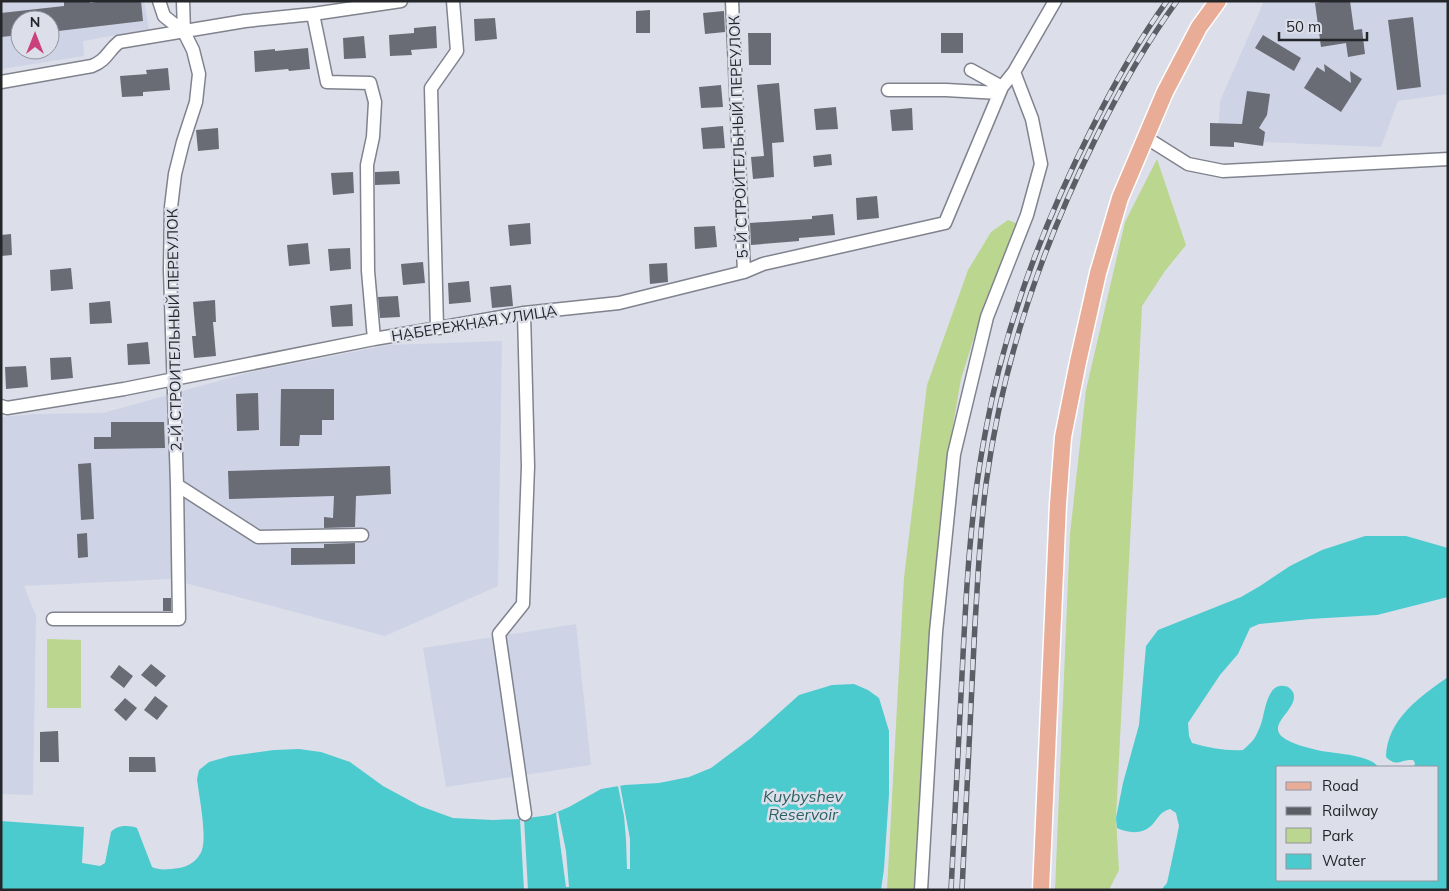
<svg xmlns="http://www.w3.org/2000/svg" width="1449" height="891" font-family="Mulish,sans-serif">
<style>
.built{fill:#ced4e5;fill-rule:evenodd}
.green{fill:#bbd68e}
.water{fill:#4ccbce}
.pier{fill:#dcdfea}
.building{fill:#696c75}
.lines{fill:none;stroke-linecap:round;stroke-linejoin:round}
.minor-casing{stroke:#80838d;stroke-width:15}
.major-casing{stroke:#fff;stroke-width:19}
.minor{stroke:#fff;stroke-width:12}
.major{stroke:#e9ad97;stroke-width:16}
.rail-casing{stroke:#5c5e65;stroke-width:5.5}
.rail{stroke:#dcdfea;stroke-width:4;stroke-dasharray:11;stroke-linecap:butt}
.labels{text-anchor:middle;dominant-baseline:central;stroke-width:5;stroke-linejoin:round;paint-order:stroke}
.street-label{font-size:15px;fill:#24262a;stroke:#dcdfea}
.water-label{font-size:16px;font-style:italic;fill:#2c6162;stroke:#dcdfea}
</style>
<rect width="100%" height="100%" fill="#dcdfea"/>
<path class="built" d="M1,1H144L149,29L83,41L84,56L1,69ZM20,20H50V50H20Z
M1264,1H1448V94L1398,101L1381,147L1218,140L1220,101Z
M502,341L498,586L385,636L170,579L24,586L36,616L33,795L1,794V417L35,414L103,413L251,372L389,345Z
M576,624L591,765L446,787L423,648Z"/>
<path class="green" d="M1157,159L1186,245L1165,271L1142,306L1116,818L1119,870L1109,890H1055L1070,534L1086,390L1125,222Z
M1008,220L1018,224L985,302L961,379L945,472L936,568L916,890H887L904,578L927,385L968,270L991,232Z
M47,639L81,640V708H47Z"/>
<path class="water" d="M1365,536H1406L1448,548V597L1377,615L1310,619L1259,624L1250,628L1238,654L1220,675L1188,723L1189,736L1192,743C1209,748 1226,751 1243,750C1247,746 1251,743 1254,739C1257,734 1260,727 1262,721C1265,710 1268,683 1284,686C1288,686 1291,689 1293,692C1301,711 1257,727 1291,742C1297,745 1306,747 1313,749C1328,754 1369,753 1378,767H1278V880H1438V767H1414L1415,763L1413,760C1400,759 1397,768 1386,757C1387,719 1420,697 1448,677V890H1161L1167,883L1176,841L1179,826L1176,813L1170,809C1158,813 1159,818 1152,825C1142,835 1128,833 1117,828L1116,818L1123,783L1139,725L1146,646L1158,630L1241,597L1260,586L1290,566L1322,550Z
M854,684L868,690L879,698L889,731V794L884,869L881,890H1V821L84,827L82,863L100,866L105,863L111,832C117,825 129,825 137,828L152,867C161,871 169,869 179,868C189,867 199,859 202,850C207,835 199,796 197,779L199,770L209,762L230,756L274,750L299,749L321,752L350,762L383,786L420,806L453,818L493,820L520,819L550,815L569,807L601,789L625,785L659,783L689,777L711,768L751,738L799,695L832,685Z"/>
<path class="pier" d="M620,785L630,839V869H627L626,839L624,816L618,786Z
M558,812L566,851L569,887H566L556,813Z
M520,819H524L528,890H524Z"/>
<path class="building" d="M64,1H90V3L103,1H141L143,21L50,32V20H20V35L1,37V13L64,6Z
M1328,1H1350L1354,30L1362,29L1365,54L1348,57L1346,43L1321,47L1315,3Z
M650,10V33H636V11Z
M724,11L725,32L705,34L703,13Z
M1413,17L1421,87L1397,90L1388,20Z
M495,18L497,39L475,41L474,19Z
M436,26L437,48L411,50L412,55L390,56L389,35L414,33V28Z
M748,33H771V65H749Z
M941,33H963V53H941Z
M1263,35L1301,58L1294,71L1255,48Z
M364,36L366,58L344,59L343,38Z
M308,48L310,69L289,71L288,69L255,72L254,51L275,49V51Z
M1324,64L1351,83L1350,71L1362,79L1341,112L1304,88L1317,67L1325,72Z
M168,68L170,90L143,92V96L122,97L120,76L147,74L146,70Z
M779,83L784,142L772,143L774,177L753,179L751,157L764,156L757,85Z
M721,85L723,107L701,108L699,87Z
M1247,91L1270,94L1267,115L1259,128L1265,132L1263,146L1234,142V147L1210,146V123L1242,124Z
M836,107L838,129L816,130L814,109Z
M912,108L913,130L892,131L890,110Z
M723,126L725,148L703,149L701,128Z
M218,128L219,149L198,151L196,130Z
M831,154L832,165L814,167L813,156Z
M399,171L400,184L375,185V172Z
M353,172L354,193L333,195L331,173Z
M877,196L879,218L857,220L856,198Z
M833,214L835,235L799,238V241L751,245L750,223L812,219V216Z
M530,223L531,244L510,246L508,225Z
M715,226L717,247L695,249L694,227Z
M11,234L12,255L1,256V235Z
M308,243L310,264L289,266L287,245Z
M350,248L351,269L330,271L328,249Z
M423,262L425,283L403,285L401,264Z
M667,263L668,282L650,284L649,264Z
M71,268L73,289L51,291L50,270Z
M469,281L471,302L449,304L448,283Z
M511,285L513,306L492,308L490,287Z
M398,296L400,317L380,318L378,297Z
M215,300L216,322H213L216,356L194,358L192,336H196L193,302Z
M110,301L112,323L90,324L89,303Z
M352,304L353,326L332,327L330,306Z
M148,342L150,364L128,365L127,344Z
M71,357L73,378L51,380L50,358Z
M26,366L28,387L6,389L5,367Z
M281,389H334V420H322V435H300L299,446H280Z
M258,393L259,430L237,431L236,394Z
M111,422H164L165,448L94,449V437H111Z
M91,463L94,519L81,520L78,464Z
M390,466L391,494L356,496L355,527L324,528V517L333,518L334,496L229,499L228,471Z
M87,533L88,557L78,558L77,534Z
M355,543V564L291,565V548H324V544Z
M163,598H171V611H163Z
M151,664L166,676L156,687L141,675Z
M119,665L133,676L124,688L110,677Z
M155,696L168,706L157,720L144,710Z
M125,698L137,708L126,721L114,710Z
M58,731L59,762H40V732Z
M129,757H155L156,772H129Z"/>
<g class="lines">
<defs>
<path id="minor" d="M183,1L184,32
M732,1L744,272
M313,14L327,82L370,83L375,102L373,137L367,165L368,271L374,339
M971,70L1002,87
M1,82L92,66C107,60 107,52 119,42L245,21L313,14L401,1
M888,90H946L999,93
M1145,137L1188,164L1223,171L1448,159
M524,313L528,466L523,604L499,634L525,814
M437,328L431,88L457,51L453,1
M1,406L7,408L124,389L374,339L450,326L524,313L619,303L744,272L763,264L945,223L1002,87L1014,72L1055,1
M177,485L258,537L362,535
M53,619H179L177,485L170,270L171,207L175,174L183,142L196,102L199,74L193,50L184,32L164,16L159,1
M921,890L936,632L954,454L987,317L1027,215L1041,164L1032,119L1014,72"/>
<path id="major" d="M1041,890L1058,504L1063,437L1078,362L1098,273L1120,198L1165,92L1199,27L1218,1"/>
</defs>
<use href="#minor" class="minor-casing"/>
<use href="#major" class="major-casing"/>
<use href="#minor" class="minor"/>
<use href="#major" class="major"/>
<defs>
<path id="rail" d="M951,890C955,818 958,747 962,675C966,593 970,510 986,429C1005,324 1043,225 1091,130C1113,86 1138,41 1167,1
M962,890C966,801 970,712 975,624C978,577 980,530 986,484C1002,364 1041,249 1094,142C1118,93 1145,45 1177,1"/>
</defs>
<use href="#rail" class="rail-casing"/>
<use href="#rail" class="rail"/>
</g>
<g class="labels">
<g class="street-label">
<text transform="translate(738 137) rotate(-92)">5-Й СТРОИТЕЛЬНЫЙ ПЕРЕУЛОК</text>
<text transform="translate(474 323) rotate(-9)">НАБЕРЕЖНАЯ УЛИЦА</text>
<text transform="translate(174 330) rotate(-91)">2-Й СТРОИТЕЛЬНЫЙ ПЕРЕУЛОК</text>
</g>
<g class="water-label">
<text x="803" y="796">Kuybyshev<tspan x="803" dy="18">Reservoir</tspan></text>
</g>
</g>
<rect width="1449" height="891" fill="none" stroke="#24262a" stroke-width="5"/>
<rect x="1276" y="766" width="162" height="115" fill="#dcdfea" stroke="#92959d"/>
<rect x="1286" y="782" width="25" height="8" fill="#e9ad97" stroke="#92959d"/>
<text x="1322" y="791" font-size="15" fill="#24262a">Road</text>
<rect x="1286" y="807" width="25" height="8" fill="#5c5e65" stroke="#92959d"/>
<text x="1322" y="816" font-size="15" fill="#24262a">Railway</text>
<rect x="1286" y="828" width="25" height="15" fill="#bbd68e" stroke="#92959d"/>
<text x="1322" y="841" font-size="15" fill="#24262a">Park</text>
<rect x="1286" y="854" width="25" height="15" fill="#4ccbce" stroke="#92959d"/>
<text x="1322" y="866" font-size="15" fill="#24262a">Water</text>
<g transform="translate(35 35)"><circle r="24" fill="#dcdfea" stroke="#92959d"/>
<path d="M0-4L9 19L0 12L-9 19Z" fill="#ca417c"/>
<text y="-8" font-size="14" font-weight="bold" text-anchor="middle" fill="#24262a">N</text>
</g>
<path d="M1279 32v8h88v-8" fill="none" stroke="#24262a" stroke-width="2.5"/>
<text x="1286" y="32" font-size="15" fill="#24262a" stroke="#dcdfea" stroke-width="4" paint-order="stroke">50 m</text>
</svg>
